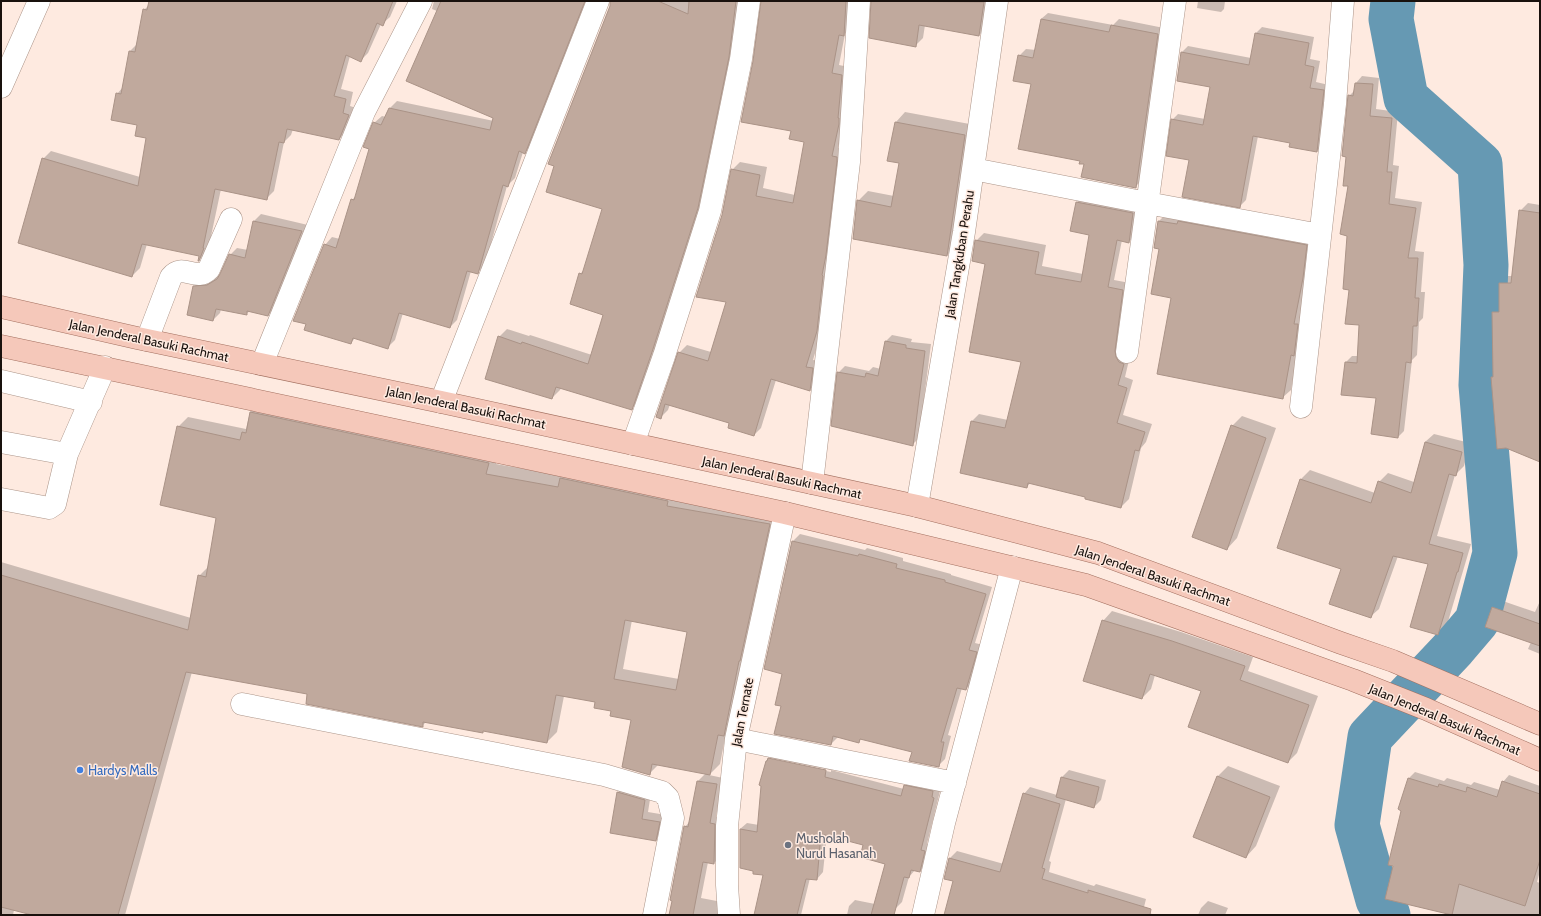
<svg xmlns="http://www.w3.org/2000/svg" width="1541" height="916" font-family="Cabin,sans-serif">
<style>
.shadow{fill:#0003;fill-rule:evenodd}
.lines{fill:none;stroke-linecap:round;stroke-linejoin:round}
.river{stroke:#6699b3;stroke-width:45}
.building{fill:#c0a99d;stroke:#aa9387;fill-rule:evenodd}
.minor-casing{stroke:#ac9589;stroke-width:23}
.major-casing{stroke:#a37060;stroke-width:23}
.minor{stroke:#fff;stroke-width:22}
.major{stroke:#f5c8ba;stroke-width:22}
.shop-dot{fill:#3f7fe0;stroke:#feeae0;stroke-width:1.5}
.worship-dot{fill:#6b7280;stroke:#feeae0;stroke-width:1.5}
.labels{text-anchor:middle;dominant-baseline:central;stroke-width:3;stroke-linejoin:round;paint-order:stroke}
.street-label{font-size:13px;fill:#19110d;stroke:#feeae0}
.shop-label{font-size:13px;fill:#366cbe;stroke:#feeae0;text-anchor:start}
.worship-label{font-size:13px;fill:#5b616d;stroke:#feeae0;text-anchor:start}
</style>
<rect width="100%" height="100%" fill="#feeae0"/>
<path class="shadow" d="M150,1H397L390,17L382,24H381L368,53L361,60L350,56L341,89L353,92L350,106L356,108L346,132L339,139L293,129L291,135L284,142L274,191L266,199L221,189L210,241L206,253L200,259V255L147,244L140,268L132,276L43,159L51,151L140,177L147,137L117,94L123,87L130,51L137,44L144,10L149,5Z
M434,1H588L532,145L524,153L523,152L515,178L507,186L485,265L477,273L471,271L457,320L450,327L403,313L395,340L387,348L355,338L351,343L325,245L332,237L340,239L352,200L356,196L370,148L374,123L382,116L386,117L389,109L397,101L494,121L495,118L437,11L432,9Z
M611,1H742L705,199L639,401L631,409L561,388L560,390L552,398L499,337L507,329L529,336L530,335L592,355L604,314L580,274L585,269L603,208Z
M762,1H853L851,27L845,34L839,65L849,67L846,116L838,148L844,149L824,323L813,360L820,361L817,382L810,390L776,380L761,428L754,435L730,423L670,404L668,410L660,418L679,353L687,345L711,352L727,301L723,215L732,170L740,162L767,167L763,188L795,195L805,142L792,131L754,61Z
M872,1H990L987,28L979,35L925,25L923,38L915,46L870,37Z
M1198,1H1225L1224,9L1221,12L1197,8Z
M1048,13L1113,25L1119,19L1164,28L1142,180L1135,187L1085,164L1032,83L1019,56L1026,49L1036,50L1041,19Z
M1262,27L1314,37L1310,59L1320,61L1316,82L1329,85L1323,145L1317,151L1291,142L1258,136L1246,200L1240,206L1191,159L1172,120L1178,114L1205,119L1212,86L1178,80L1182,52L1188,46L1251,58L1256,33Z
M1362,76L1379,78L1376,109L1398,112L1393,165L1399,166L1395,198L1422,202L1415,251L1424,252L1421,292H1425L1423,318L1419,322L1417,355L1412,360L1404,431L1398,437L1378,397L1346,362L1352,356H1358L1360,325L1350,289L1347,156L1349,96L1355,90L1356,83Z
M905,112L975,125L957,246L947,255L858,201L868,191L894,196L900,162L896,122Z
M1084,195L1140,206L1136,234L1129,242L1122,240L1114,280L1130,283V356L1125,377L1133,380L1123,415L1152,424L1146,442L1141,448L1129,499L1121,507L1087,496L1031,482L1027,487L972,421L979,414L1008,420L1022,361L986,263L976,241L984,233L1046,245L1042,266L1083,274L1090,234L1077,202Z
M1528,203L1540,205V461L1492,378L1494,376L1493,313L1500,306V284L1507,276H1512L1520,211Z
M1167,213L1314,237L1298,351L1291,390L1282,398L1172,298L1160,249L1159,221Z
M261,214L308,225L275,308L268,315L250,311L246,314L221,309L220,313L213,320L194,287L201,280L215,278L221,274L230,255L237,248L248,250L254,221Z
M892,335L912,339L911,342L931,344L919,438L913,444L838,373L845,366L869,371L873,367L881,369L886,341Z
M261,402L498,453L496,464L779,514L726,733L720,764L709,775L723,778L716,817L721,818V856L714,863L708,862L701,898L722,902L726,915H670L685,827L690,821L698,781L706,773L659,764L649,774L632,719L596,702L564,696L557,732L547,742L484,730L482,732L426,722L422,726L309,693L192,672L125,915H36L14,910L13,915H1V562L191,618L199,576L208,567L217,517L178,427L188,417L246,429L250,412ZM632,620L688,631L679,679L623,669Z
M1242,416L1276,428L1237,538L1227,549L1232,426Z
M1434,434L1470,443L1464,466L1455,475L1437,536L1471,544L1447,625L1438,634L1430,564L1398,556L1379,609L1370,617L1342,569L1278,547L1301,479L1310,470L1375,493L1379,482L1388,473L1414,482L1425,442Z
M800,534L865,550L867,548L903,558V561L951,574V575L992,587L975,643L983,645L973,682L966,689L962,688L948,735L951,736L945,759L938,766L913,751L862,738L858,742L838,737L831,744L782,706L793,541Z
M1500,600L1535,612L1540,601V654L1528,649L1531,642L1493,608Z
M1112,611L1181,632L1253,657L1248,671L1318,696L1297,753L1288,762L1202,690L1155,675L1151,689L1142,698L1103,621Z
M776,752L832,763L831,770L770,758V760L831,772V770L904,789L905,786L911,779L939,785L938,791H940L927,844L931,845L926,865L920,871L915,870L909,877L902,902L895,909L894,915H847L849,906L855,900L875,904L886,863L864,844L827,834L823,872L817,879L810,878L801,915H755L764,874L740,829L747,823L759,825L766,761Z
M1228,766L1280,786L1256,846L1246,857L1194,836L1218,776Z
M1069,770L1106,780L1101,800L1094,807L1066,799L1049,861L1051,862L1049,872L1094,886L1096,884L1146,899L1143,911L1155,915H945L954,880L950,858L957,851L1004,864L1024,794L1030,787L1057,795L1062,777Z
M1415,772L1444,781L1447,778L1471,785L1474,782L1500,790L1503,782L1509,775L1540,786V871L1537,882L1540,883V915H1452L1386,899L1394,865L1403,810L1399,809L1409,778Z
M625,786L651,793L648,812L666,815L662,833L655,840L618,792Z
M1208,901L1228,908L1225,915H1198L1201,908Z"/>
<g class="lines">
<path class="river" d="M1388,915L1378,900L1357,825L1370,737L1454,648L1477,621L1495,553L1481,385L1486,265L1480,164L1406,98L1391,19L1393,1"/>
</g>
<path class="building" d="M149,1H393L383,26L377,23L361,62L346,55L334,96L346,99L343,113L349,115L339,140L287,129L284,143L279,142L267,200L215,189L203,248H204L199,261H198L199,256L142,244L132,277L18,243L42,158L138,186L146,138L135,136L137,125L111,120L116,93L121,94L129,51L135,52L143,9L147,10Z
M441,1H585L525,154L519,151L508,187L503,185L478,274L467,271L450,328L399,313L388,349L353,338L351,344L304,330L306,324L293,321L324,244L336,248L351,199L354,200L369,149L363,147L373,122L381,125L389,108L490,130L493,118L406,81Z
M610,1H658L688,14L689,1H736L729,57L698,208L652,352L632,410L556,387L552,399L485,379L498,336L521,344L522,342L588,364L603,315L570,304L579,273L582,274L602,209L546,192L554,166L548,164L610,6Z
M761,1H846L844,36L839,35L832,73L842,75L838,118H839V124L832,156L837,157V161L826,255L822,275L823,276L817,331L806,367L813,368L810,391L771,379L754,436L728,428L729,423L665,404L661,419L656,417L678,352L708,361L726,302L696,297L722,215L731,169L760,175L756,196L793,203L804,142L789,139L791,131L741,122L753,61Z
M871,1L984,2L979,36L919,25L916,47L869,38Z
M1041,19L1109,32L1111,25L1158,34L1136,188L1081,177L1084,164H1079L1080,161L1018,149L1031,84L1013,81L1018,55L1033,58Z
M1255,33L1309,43L1305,65L1314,67L1310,88L1324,90L1317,152L1289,147L1290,143L1253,136L1240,208L1182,197L1189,160L1166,156L1171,119L1203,125L1210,87L1177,81L1181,52L1249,65Z
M1355,83L1373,84L1370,116L1392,118L1387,172H1392L1389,204L1416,208L1408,258H1418L1415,298H1419L1417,326H1413L1411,363L1406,362L1398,438L1371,434L1376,398L1341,395L1345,362L1357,363L1359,325L1345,324L1349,290L1343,289L1347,236L1340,234L1348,186H1343L1346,157L1342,156L1348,95L1353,96Z
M895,122L965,135L947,256L853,239L857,200L891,207L899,163L887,161Z
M1076,202L1133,213L1129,243L1117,240L1108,287L1123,290L1115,351L1116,357L1119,362L1124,364L1118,385L1127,388L1117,423L1145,432L1139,451L1135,450L1121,508L1085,499V497L1028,483L1027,488L960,473L971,421L1005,428L1021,362L969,352L985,264L972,261L975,240L1039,252L1035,274L1081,282L1089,235L1070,231Z
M1519,210L1540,213V462L1506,448L1497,449L1491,377H1493L1492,312H1499V283H1511Z
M253,221L302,231L268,316L247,311V315L216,309L213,321L187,315L193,286L207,285L217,279L220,274L229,254L245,258Z
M1158,221L1177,224L1178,221L1307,245L1303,278L1294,324H1298L1294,356L1291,355L1283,399L1157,374L1171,298L1151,294L1159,249L1154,248Z
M885,341L906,345V348L925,351L913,446L831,426L837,372L865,377L866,373L878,376Z
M250,412L489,463L486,474L558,487L560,478L668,501L667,506L770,524L740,661H739L724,736L718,735L710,775L652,764L650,775L622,767L631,720L610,716L611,711L594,708L595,702L556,695L547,743L483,731V733L423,722V727L306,704L307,694L186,672L118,915H32L1,907V575L188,630L198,575L206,577L216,518L160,505L177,426L240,440L242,432L246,433ZM625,620L687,632L676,690L614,679Z
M1231,425L1266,438L1227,550L1192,537Z
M1425,442L1462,452L1456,476L1449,474L1429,544L1463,553L1458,572H1457L1438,635L1410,627L1428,564L1393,556L1371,618L1329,604L1341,569L1277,548L1300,479L1371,503L1378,481L1411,493Z
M792,541L858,556L859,554L897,564L896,568L945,580V582L986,594L969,650L977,652L966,690L957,688L941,742H944L939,767L909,761L912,752L860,739L859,743L833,736L831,745L774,734L781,706L775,705L782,674L764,669Z
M1492,607L1540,624V646L1485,627Z
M1102,620L1172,641L1245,666L1240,680L1309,705L1288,763L1188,727L1201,691L1150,674L1142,699L1083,681Z
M768,758L826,770L825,777L901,796L904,785L933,791L932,797L934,798L921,850L925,851L920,872L911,870L909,878L904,877L894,915H871L885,864L860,857L863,845L821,834L817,880L806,879L797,915H754L763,875L753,874V871L740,868V829L757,832L761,786L759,785L766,761H767Z
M1217,776L1270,797L1246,858L1193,837Z
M1061,777L1099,787L1094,808L1056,797Z
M1408,778L1438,787L1439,784L1466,792L1467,787L1497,797L1502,781L1540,794V860L1525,906L1459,884L1452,915L1385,899L1393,866L1388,865L1401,811L1398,809Z
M697,781L717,784L710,823L715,824L714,864L703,862L693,915H669L672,901L670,900L684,826L688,827Z
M617,792L645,800L642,819L660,822L656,841L610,833Z
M1023,793L1060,804L1042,868L1045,869L1042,879L1088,893V890L1151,909L1150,915H944L953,881L944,879L949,858L1000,872Z"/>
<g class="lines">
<defs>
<path id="minor" d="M1,87L39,1
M973,169L1147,203L1320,235
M147,340L171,277C183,262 196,283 209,269L231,219
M1127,352L1175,1
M262,364L364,112L421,1
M1,381L91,402
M441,402L598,1
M1301,407L1335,104L1343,1
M1,442L67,454L105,367
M633,444L664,356L710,211L741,59L749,1
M812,483L849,162L859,1
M1,499L49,508L55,504L67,454
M917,506L964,232L997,1
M242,704L604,775L662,792L668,798L673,818L654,915
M736,739L955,783
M729,915L727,885V826L736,739L785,513
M923,915L944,823L1012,567"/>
<path id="major" d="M1,307L137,338L441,402L917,506L1098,553L1341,643L1393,661L1540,724
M1,346L785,513L1086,585L1353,680L1426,709L1540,760"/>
</defs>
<use href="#minor" class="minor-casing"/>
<use href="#major" class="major-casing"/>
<use href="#minor" class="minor"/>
<use href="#major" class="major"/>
</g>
<circle class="shop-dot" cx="80" cy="770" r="4"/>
<circle class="worship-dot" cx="788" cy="845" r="4"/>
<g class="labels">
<g class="street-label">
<text transform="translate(959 254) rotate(-81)">Jalan Tangkuban Perahu</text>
<text transform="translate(149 340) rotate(12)">Jalan Jenderal Basuki Rachmat</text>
<text transform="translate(466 407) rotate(12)">Jalan Jenderal Basuki Rachmat</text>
<text transform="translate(782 477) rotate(12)">Jalan Jenderal Basuki Rachmat</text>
<text transform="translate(1153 575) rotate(19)">Jalan Jenderal Basuki Rachmat</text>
<text transform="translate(742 712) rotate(-79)">Jalan Ternate</text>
<text transform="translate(1445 719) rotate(23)">Jalan Jenderal Basuki Rachmat</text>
</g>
<g class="shop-label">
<text x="88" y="770">Hardys Malls</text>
</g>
<g class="worship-label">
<text x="796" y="838">Musholah<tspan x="796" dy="15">Nurul Hasanah</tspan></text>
</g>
</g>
<rect width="1541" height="916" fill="none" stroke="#19110d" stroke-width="4"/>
</svg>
